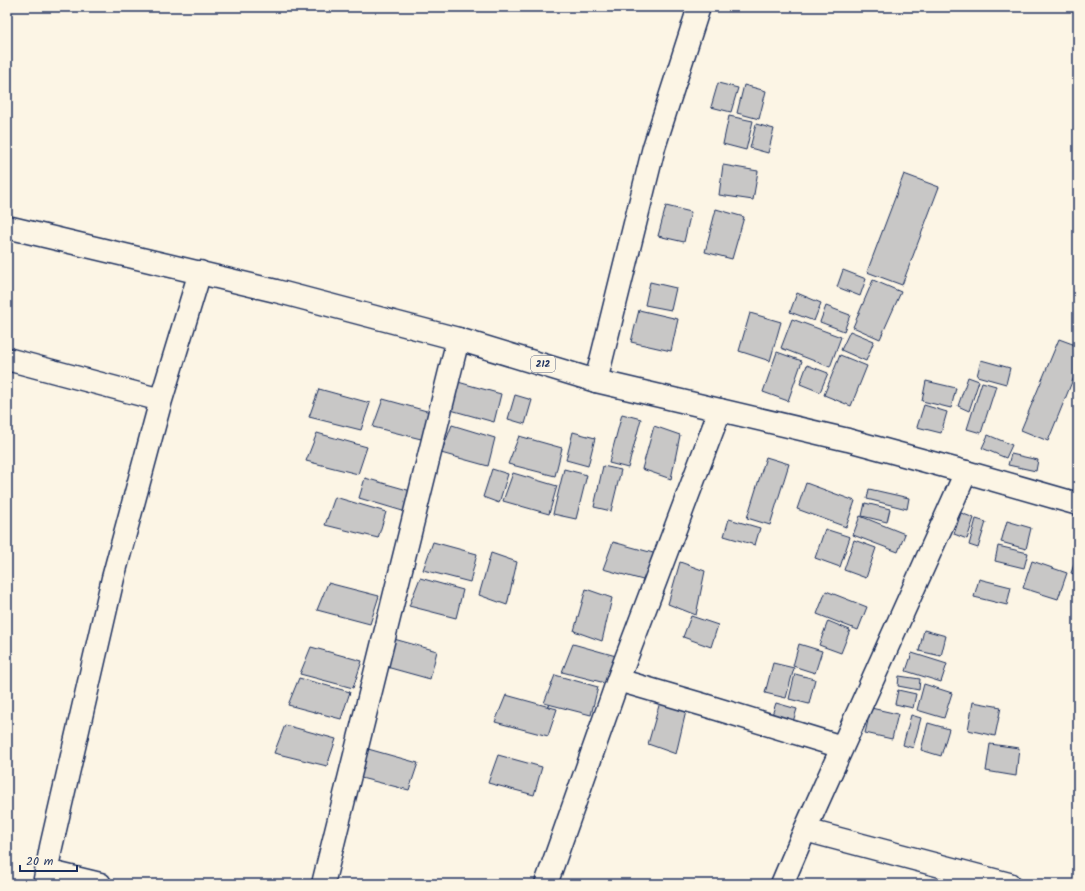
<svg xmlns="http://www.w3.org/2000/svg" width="1085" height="891" font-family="Kalam,sans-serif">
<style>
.building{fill:#c8c7c6;stroke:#1b2f5e}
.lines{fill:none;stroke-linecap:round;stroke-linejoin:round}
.minor-casing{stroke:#1b2f5e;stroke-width:25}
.major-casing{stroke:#1b2f5e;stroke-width:25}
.minor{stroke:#fcf5e5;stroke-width:22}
.major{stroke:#fcf5e5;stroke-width:22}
.labels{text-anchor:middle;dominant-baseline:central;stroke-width:3.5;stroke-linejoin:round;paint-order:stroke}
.shield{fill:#fcf5e5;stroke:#5e6a86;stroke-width:1}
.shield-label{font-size:10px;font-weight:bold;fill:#1b2f5e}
</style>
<rect width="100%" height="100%" fill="#fcf5e5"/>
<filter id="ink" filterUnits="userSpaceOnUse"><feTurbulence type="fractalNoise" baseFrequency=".025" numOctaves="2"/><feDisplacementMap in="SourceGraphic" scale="8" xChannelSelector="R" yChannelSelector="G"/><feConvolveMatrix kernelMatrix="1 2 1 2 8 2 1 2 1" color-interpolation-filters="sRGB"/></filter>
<g filter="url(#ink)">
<path class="building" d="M718,83L738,88L731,112L711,107Z
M744,85L766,91L759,119L737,113Z
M729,116L753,121L746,150L723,144Z
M756,124L774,129L768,153L750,148Z
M723,165L758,171L753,200L719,195Z
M904,174L939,187L902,285L867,272Z
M666,206L691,212L684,242L658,236Z
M716,209L744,217L732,259L705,252Z
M843,270L866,279L860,296L837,287Z
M873,280L901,292L880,339L853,327Z
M650,282L676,288L671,310L645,305Z
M797,293L821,303L814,321L790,312Z
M826,306L850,315L844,331L820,322Z
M639,310L678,319L671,351L631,342Z
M750,313L781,322L770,361L739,351Z
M792,319L841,337L830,367L781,348Z
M850,331L874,341L866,361L841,350Z
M1059,339L1078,346V367L1048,441L1021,430Z
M777,352L802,361L788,401L763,392Z
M840,355L867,366L851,406L824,395Z
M981,360L1010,368L1006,384L977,376Z
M807,365L828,373L820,392L800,384Z
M968,377L979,381L969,411L958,406Z
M926,381L956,388L951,408L922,401Z
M458,382L501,394L494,422L447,409Z
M982,382L996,386L981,433L967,429Z
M319,389L370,403L361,430L309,417Z
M515,395L532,400L525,424L508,419Z
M383,399L434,413L425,440L373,427Z
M924,405L947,412L941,433L917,427Z
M622,414L641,419L628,468L609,463Z
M452,425L495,438L488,466L441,453Z
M654,426L680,435L671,479L642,469Z
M573,432L595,438L588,466L566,460Z
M317,433L367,447L358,474L306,461Z
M988,435L1012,445L1006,458L982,448Z
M519,436L562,448L555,476L508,464Z
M1011,454L1038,460L1036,471L1008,465Z
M766,457L789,464L770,525L747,518Z
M603,466L621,470L611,511L594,507Z
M492,469L508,474L499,503L483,497Z
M564,469L587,475L576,519L553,514Z
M513,473L557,486L549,514L503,501Z
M365,478L411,491L406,512L359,498Z
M806,483L855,501L846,527L797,509Z
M869,489L909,498L907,509L867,499Z
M335,497L386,512L378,538L325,525Z
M865,503L890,509L887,522L862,516Z
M961,513L974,518L967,539L954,534Z
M860,516L905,534L898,552L853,535Z
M729,519L760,528L755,545L724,536Z
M976,519L986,522L978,548L969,545Z
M1007,521L1031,528L1026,549L1001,542Z
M825,529L850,537L840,567L815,558Z
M854,540L876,548L866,578L844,570Z
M433,542L477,554L470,582L423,570Z
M613,542L657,554L650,582L603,569Z
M998,546L1028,553L1024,568L995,561Z
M491,553L517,562L507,605L479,595Z
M1078,553V575L1071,573Z
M1032,561L1067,573L1058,599L1023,588Z
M680,562L705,571L696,615L668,604Z
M420,578L463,590L456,618L409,606Z
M979,579L1011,587L1007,605L974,597Z
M328,583L379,596L370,624L317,610Z
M586,589L612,598L602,641L574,631Z
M826,591L867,607L858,630L817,614Z
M691,616L718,625L711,647L683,637Z
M828,621L850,630L841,653L819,645Z
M924,630L946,636L941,656L919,651Z
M394,639L437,651L430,679L383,666Z
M573,644L616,656L609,684L562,672Z
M799,644L822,651L815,673L793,666Z
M311,647L362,661L353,688L300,674Z
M912,653L947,664L941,682L906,671Z
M773,663L794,668L786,698L765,693Z
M795,674L815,679L809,704L789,699Z
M555,675L598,687L591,715L544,703Z
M899,676L920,679L919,690L898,686Z
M299,678L350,692L341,719L288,705Z
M924,684L952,693L944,718L917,710Z
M898,690L916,694L913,708L895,704Z
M506,695L557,709L548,736L495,722Z
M660,702L686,711L676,754L648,744Z
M973,702L1001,707L995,736L968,730Z
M776,703L797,709L791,728L770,721Z
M871,708L898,714L892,739L865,733Z
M911,715L921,718L913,748L903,745Z
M928,723L949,729L941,756L921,750Z
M285,725L336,739L327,766L274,753Z
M990,744L1019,748L1016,776L986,771Z
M368,749L418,763L409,790L357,777Z
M498,755L542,767L534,795L488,783Z"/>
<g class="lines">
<defs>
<path id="minor" d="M7,359L161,400
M596,381L654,147L699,7
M618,680L704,705L842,747
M805,830L1009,884
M46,871L100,884
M44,884L51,847L113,578L161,400L200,272
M323,884L458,339
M546,884L618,680L720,410
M782,884L805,830L966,472"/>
<path id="major" d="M7,227L276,291L458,339L596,381L848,440L966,472L1078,504"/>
</defs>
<use href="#minor" class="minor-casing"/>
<use href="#major" class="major-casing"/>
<use href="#minor" class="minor"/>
<use href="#major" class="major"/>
</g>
</g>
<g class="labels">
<rect class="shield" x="531" y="356" width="24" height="16" rx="3"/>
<g class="shield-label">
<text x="543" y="364">212</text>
</g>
</g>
<rect width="1085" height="891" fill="none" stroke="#fcf5e5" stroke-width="24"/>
<rect x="12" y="12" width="1061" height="867" fill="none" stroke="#1b2f5e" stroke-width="1.5" filter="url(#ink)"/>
<path d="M20 865v6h57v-6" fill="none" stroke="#1b2f5e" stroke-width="2"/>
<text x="26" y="865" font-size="12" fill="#1b2f5e" stroke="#fcf5e5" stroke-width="3" paint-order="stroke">20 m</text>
</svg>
